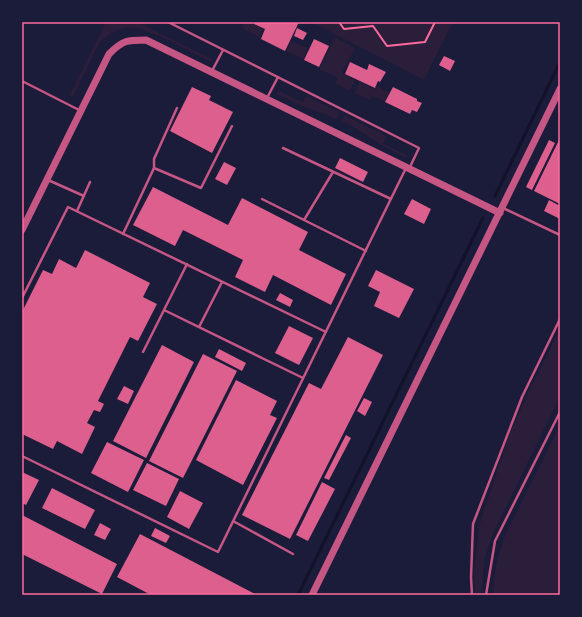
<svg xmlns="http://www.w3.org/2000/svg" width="582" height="617" font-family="'Libre Baskerville',serif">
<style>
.green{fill:#2a1e3b}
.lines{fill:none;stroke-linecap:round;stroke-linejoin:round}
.stream{stroke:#12122b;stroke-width:3}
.building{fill:#dd5f8e}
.path{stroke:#ff6b9d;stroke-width:2}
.service{stroke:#c65784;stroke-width:2.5}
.tertiary{stroke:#c65784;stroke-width:7}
.neatline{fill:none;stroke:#ff6b9d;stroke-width:1.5}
</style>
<rect width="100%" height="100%" fill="#1b1b3a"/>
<path class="green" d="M106,22H137L212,59L211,62C190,52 147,25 125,28C115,29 106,36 99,44L73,97L69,96Z
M245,22H254L253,24L263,29L259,37L242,28Z
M311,22H453L424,80Z
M335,37L355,48L342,73L355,80L350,91L335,83L338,78L319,69Z
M291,41L308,48L303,59L286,51Z
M359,82L376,89L377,86L389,92L385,102L372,96L370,100L354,93Z
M279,91L303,102L306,96L339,112L337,119L295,103L277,94Z
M344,115L386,136L383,144L407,155L406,158L381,145L352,126L342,121Z
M560,329V397L494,531L485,556L481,595H475L474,574L479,526L510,433L529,391Z
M560,425V595H494C492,576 498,556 504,538Z"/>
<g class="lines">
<path class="stream" d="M495,196L560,62
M298,595L483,218"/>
</g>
<path class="building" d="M255,22H299L285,51L261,39L265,29L254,24Z
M297,28L307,33L303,40L294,36Z
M314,39L329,46L319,67L304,60Z
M444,56L455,61L450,71L439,65Z
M350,62L367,70L369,64L386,72L380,82L378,81L375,88L345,74Z
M192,87L211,96L209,100L233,112L212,153L170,131Z
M393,87L417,99V101L422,103L417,112L412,110L410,114L385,102Z
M560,138V204L534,191Z
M549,140L555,143L532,190L526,187Z
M340,158L368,172L363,182L335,168Z
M224,162L236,168L227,185L215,179Z
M153,187L228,225L242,198L308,232L299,250L346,274L331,305L273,275L265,292L235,277L243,260L183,230L175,246L133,225Z
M412,199L431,209L424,224L404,214Z
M549,200L560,206V219L544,211Z
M85,250L150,283L143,297L157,304L138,341L130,337L98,401L104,404L100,412L94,410L87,423L95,427L82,454L57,441L53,449L22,434V312L43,270L52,274L59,259L76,268Z
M376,270L414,289L399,318L374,306L380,292L368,286Z
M280,293L293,300L290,307L276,300Z
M289,326L313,338L299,365L275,353Z
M348,337L383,355L290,539L242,515L309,383L321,389Z
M162,345L194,362L146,458L113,441Z
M219,349L246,363L242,371L215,357Z
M203,354L237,371L183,478L149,461Z
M236,380L277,401L270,415L277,418L243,485L196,460Z
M124,386L134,391L128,404L117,399Z
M364,398L372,402L365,416L357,411Z
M346,435L351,438L329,480L324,478Z
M107,442L144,460L128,492L91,473Z
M147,463L179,479L166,506L133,490Z
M22,472L39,480L26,505L22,503Z
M322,482L335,489L308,541L296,535Z
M52,488L95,510L85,529L42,508Z
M180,491L203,503L189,529L167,517Z
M22,515L117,564L102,594L22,554Z
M100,523L111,529L105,540L94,535Z
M155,528L170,536L166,543L151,536Z
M140,534L257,595H151L117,577Z"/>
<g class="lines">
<path class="path" d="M339,22L344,29L373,26L387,46L425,42L435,22"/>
<path class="service" d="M168,22L419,148L409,169
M212,71L223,50
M22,81L81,111
M267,98L278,77
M283,148L391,199
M154,168L201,188L232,126
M48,180L84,196
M262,199L366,251
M503,208L560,235
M77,211L90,182
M304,220L333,172
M123,234L154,168V159L177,108
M22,298L68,207L326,332
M164,310L303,378
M199,327L222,282
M143,352L187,264
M22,456L218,552L406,168
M233,521L293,554
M472,595L471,577L473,524L522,397L560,319
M486,595L495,541L560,412"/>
<path class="tertiary" d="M22,230L109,54C123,40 127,40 146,40L500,213
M312,595L560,89"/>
</g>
<rect width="582" height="617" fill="none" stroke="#1b1b3a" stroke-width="46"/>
<rect x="23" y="23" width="536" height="571" class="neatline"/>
</svg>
